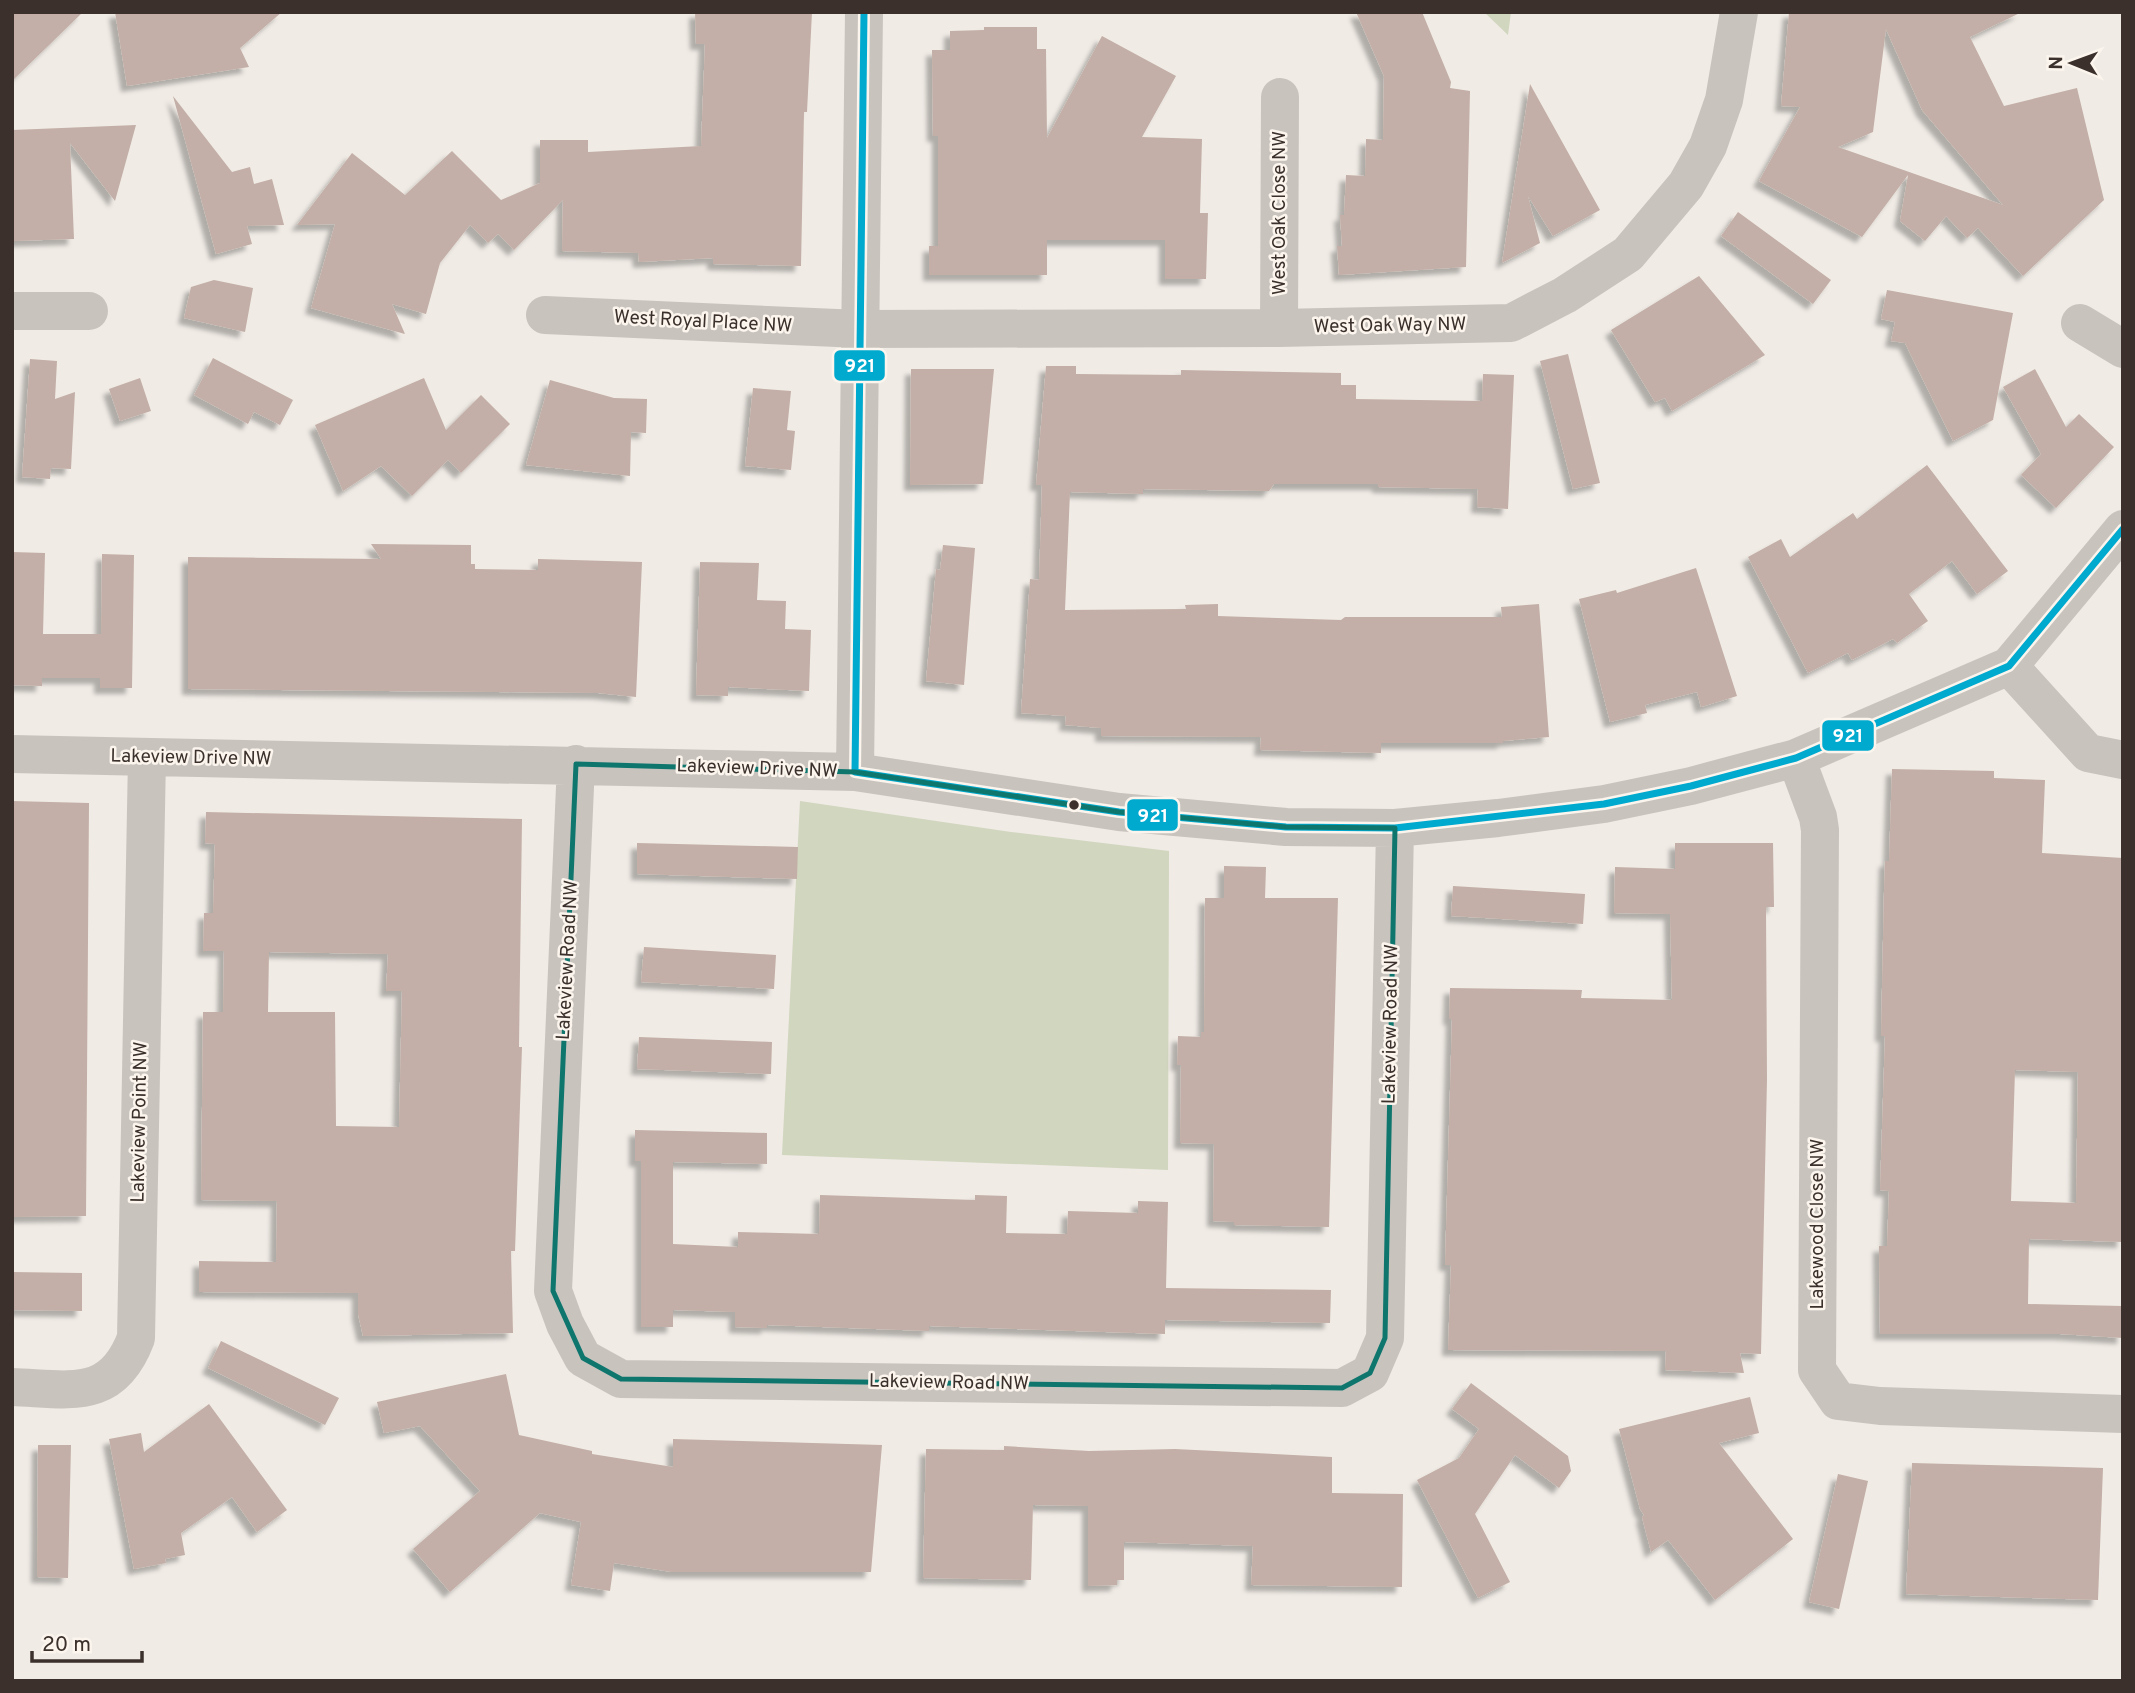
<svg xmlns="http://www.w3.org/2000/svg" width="2135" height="1693" font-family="Overpass,sans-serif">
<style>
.green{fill:#d1d6bf}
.building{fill:#c3afa7;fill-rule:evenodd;filter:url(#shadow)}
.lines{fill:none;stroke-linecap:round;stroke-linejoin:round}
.minor{stroke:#c9c3be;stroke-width:38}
.bus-1-casing{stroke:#fbf5ee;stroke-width:12}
.bus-1{stroke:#00a9ce;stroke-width:7}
.marked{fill:none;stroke:#0f766e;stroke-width:5;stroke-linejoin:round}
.bus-dot{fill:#3b302b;stroke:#fbf5ee;stroke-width:2.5}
.labels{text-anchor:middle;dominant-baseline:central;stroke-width:5;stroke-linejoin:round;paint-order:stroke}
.street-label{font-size:19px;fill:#3b302b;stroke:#fbf5ee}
.line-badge{stroke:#fbf5ee;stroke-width:2.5}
.badge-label{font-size:19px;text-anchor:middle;font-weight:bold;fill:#fff}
</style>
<defs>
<filter id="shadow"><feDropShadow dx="-6" dy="6" stdDeviation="2" flood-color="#0004"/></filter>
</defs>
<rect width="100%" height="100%" fill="#f0ebe5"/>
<path class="green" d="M1484,12H1511L1508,35Z
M800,801L1011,832L1169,851L1168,1170L782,1155Z"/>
<path class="building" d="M12,12H83L12,81Z
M115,12H282L240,48L249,67L127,86Z
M695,12H812L807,112H804L801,266L713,264V258L639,262L638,253L562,251L563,200L514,250L498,234L488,243L470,225L440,263L426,314L392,304L405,334L311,308L335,224L297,225L352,153L405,195L452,151L501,200L540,183V140H588V152L701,146L705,44H696Z
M1356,12H1422L1451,82L1450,88L1470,91L1466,267L1339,275L1337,246H1342L1340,215H1344L1346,175L1365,176L1366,139L1383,140L1384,76Z
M1789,12H2022L1970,37L2004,106L2077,88L2104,200L2023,276L1978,228L1967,238L1946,216L1925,241L1900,221L1908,175L1862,237L1759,181L1800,107L1781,106ZM1886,29L1922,110L2003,205L1838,147L1873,132Z
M984,27H1037V49H1046L1047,138L1102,36L1176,76L1142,137L1202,139L1200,213H1208L1206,279H1165V240H1047V275H929V246H938V136H933L932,50H950V31L984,30Z
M1530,84L1600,210L1553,236L1528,196L1540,243L1502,263Z
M173,96L232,172L250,167L254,184L272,179L284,225L247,226L252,244L216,254Z
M136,125L115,201L70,143L74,239L12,241V130Z
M1738,212L1831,280L1813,304L1721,236Z
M1699,276L1765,355L1672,411L1665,398L1655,402L1611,330Z
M214,280L253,288L245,332L184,318L191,287Z
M1887,290L2013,313L1993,420L1953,441L1905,343L1891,341L1895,322L1881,319Z
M1568,354L1600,483L1573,489L1540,361Z
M213,358L293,400L280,425L254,412L248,424L194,395Z
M30,359L57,361L55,399L75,392L71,469L51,468L50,479L22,477Z
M1046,366H1076V374L1181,375V370L1341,373V385H1356V399L1482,401L1483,374L1514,375L1508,509L1477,507L1478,489L1378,487V484H1274L1269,491L1143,489V494L1070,492L1065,610L1186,609L1185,605L1218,604V616L1341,620L1345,617H1502L1501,607L1539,604L1549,737L1503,741V743H1381V753L1260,750L1261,737L1101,736V728L1065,725L1066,716L1021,713L1030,579L1039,580L1042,485H1036Z
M911,369H994L983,484L910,485Z
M2035,369L2066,427L2079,414L2114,447L2056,508L2021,475L2041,454L2003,387Z
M140,378L151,411L120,421L109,389Z
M424,378L446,430L481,395L510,424L461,473L448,460L412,496L381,466L343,491L315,425Z
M550,380L614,398L647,399L646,433L631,432L630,476L526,465Z
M753,388L791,391L787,430L795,431L791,470L745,466Z
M1927,465L2008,571L1977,594L1952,561L1909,594L1928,621L1897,643L1893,639L1852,660L1848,653L1808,673L1748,557L1781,539L1790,557L1853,513L1857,519Z
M371,544L471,545V564H475V569L538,570V559L642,562L636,697L598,693L188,689V557L381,559Z
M943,545L975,548L964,685L926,681L936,569L940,570Z
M12,552L45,553L43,634H101L102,554L134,555L132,688H100V678H42V686L12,685Z
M700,562L759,563L757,600L786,601L785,629L811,630L809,691L728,687V696L696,695Z
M1696,568L1737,696L1701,707L1697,692L1645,705L1647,713L1610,722L1579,599L1616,590L1617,593Z
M1892,769L1994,771V778L2045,780L2042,853L2123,858V1242L2029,1239L2028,1304L2123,1306V1338L2060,1334H1880L1879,1246H1887L1889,1191L1880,1190L1885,1036H1881L1884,892L1885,861H1889ZM2015,1070L2078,1072L2076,1203L2011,1201Z
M12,801L89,803L86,1216L12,1217Z
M206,812L522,819L519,1047H522L515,1251H511L513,1333L363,1336L358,1314V1293L199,1292V1261L276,1262L277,1201L201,1200L203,1012H223L224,951H203L204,913H213L215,844L205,843ZM269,952L388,954L386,991H402L399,1127L336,1126L335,1012H268Z
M637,843L798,847L797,879L637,874Z
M1675,843H1773L1774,907H1766L1767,1079L1761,1354L1740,1353L1744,1373L1665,1370L1666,1351L1448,1350L1451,1265H1445L1452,1019H1449L1450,988L1582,990L1581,998L1672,1000L1670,914L1614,913L1615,867L1675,869Z
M1224,866L1266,867L1265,898H1338L1329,1227L1234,1225V1222L1213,1221L1214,1144L1180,1143L1181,1065H1177L1178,1036L1201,1037V1032H1204L1205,898H1224Z
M1453,886L1585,894L1583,924L1451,916Z
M644,947L776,955L774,989L641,982Z
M639,1037L772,1042L771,1074L637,1069Z
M635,1130L767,1133V1164L673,1162V1244L738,1247V1232L819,1234L820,1195L975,1200V1195L1007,1196L1006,1233L1067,1234L1068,1211L1138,1213V1201L1168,1202L1166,1288L1331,1290L1330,1323L1165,1320V1334L929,1326V1331L767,1325V1328L735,1327V1312L673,1310V1327H641V1161H635Z
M12,1272L82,1273V1311L12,1310Z
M221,1341L339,1398L325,1425L208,1368Z
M506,1374L519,1435L592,1451V1454L673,1467V1439L882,1445L871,1572H672L614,1563L610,1591L571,1585L581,1522L540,1513L450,1592L413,1549L480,1491L420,1426L384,1433L377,1402Z
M1471,1383L1568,1456L1571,1471L1559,1488L1515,1455L1475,1514L1510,1582L1478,1598L1417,1480L1459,1458L1479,1429L1452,1409Z
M1750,1397L1759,1433L1719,1443L1793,1539L1715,1600L1668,1540L1651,1552L1642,1517L1644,1515L1640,1509L1619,1429Z
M209,1404L287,1510L257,1532L232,1497L181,1533L185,1555L165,1559L166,1563L134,1569L109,1439L141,1433L144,1452Z
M38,1445H71L68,1578L37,1577Z
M1004,1446L1089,1451L1175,1449L1332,1457V1493L1403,1494L1402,1587L1251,1585L1253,1546L1124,1542V1580H1117V1585L1088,1586V1506L1033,1505L1031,1580L923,1578L926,1449L1004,1450Z
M1912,1463L2103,1468L2098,1600L1906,1594Z
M1838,1474L1868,1481L1839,1609L1809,1602Z"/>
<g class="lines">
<path class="minor" d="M12,311H89
M545,315L860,329L1279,328L1511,323L1565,295L1628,254L1686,185L1708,146L1724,100L1739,12
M2080,323L2123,349
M1279,328L1280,97
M2009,666L2088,753L2123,760
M12,754L855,772L1119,812L1286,827L1395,828L1498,818L1604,804L1691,786L1796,758L2009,666L2123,529
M1796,758L1818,817L1820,830L1817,1370L1838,1401L1880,1406L2123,1414
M576,764L553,1291L565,1324L583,1358L621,1379L1342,1388L1370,1373L1385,1338L1395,828
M855,772L864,12
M12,1387C70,1389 112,1402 136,1338L147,757"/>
<defs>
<path id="bus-1" d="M864,12L855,772L1119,812L1286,827L1395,828L1604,804L1691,786L1796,758L2009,666L2123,529"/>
</defs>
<use href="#bus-1" class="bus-1-casing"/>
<use href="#bus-1" class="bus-1"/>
</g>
<path class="marked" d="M576,764L855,772L1119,812L1286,827L1395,828L1385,1338L1370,1373L1342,1388L621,1379L583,1358L553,1291Z"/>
<circle class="bus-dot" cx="1074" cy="805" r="6"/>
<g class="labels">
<g class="street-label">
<text transform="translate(1280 213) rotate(-90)">West Oak Close NW</text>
<text transform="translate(703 322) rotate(3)">West Royal Place NW</text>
<text transform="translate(1390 326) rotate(-1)">West Oak Way NW</text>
<text transform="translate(191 758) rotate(1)">Lakeview Drive NW</text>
<text transform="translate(757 769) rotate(2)">Lakeview Drive NW</text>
<text transform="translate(568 960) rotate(-87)">Lakeview Road NW</text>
<text transform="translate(1391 1024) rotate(-89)">Lakeview Road NW</text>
<text transform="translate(140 1122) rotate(-89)">Lakeview Point NW</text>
<text transform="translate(1818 1224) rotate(-90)">Lakewood Close NW</text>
<text transform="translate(949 1383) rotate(1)">Lakeview Road NW</text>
</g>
</g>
<g class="line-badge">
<rect x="833" y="349" width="53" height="33" rx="7" fill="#00a9ce"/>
<rect x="1821" y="719" width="54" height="33" rx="7" fill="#00a9ce"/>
<rect x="1126" y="798" width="53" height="34" rx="7" fill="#00a9ce"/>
</g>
<g class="badge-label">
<text x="860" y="372">921</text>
<text x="1848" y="742">921</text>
<text x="1153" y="822">921</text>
</g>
<rect width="2135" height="1693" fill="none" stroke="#3b302b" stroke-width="28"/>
<g transform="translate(2072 63) rotate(271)" stroke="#fbf5ee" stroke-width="5" paint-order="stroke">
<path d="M0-5L12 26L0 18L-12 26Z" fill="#3b302b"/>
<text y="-10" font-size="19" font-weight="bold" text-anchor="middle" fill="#3b302b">N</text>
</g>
<path d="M32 1651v10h110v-10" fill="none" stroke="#3b302b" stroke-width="3.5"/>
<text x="42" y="1651" font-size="21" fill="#3b302b" stroke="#fbf5ee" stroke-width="5" paint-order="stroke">20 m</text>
</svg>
